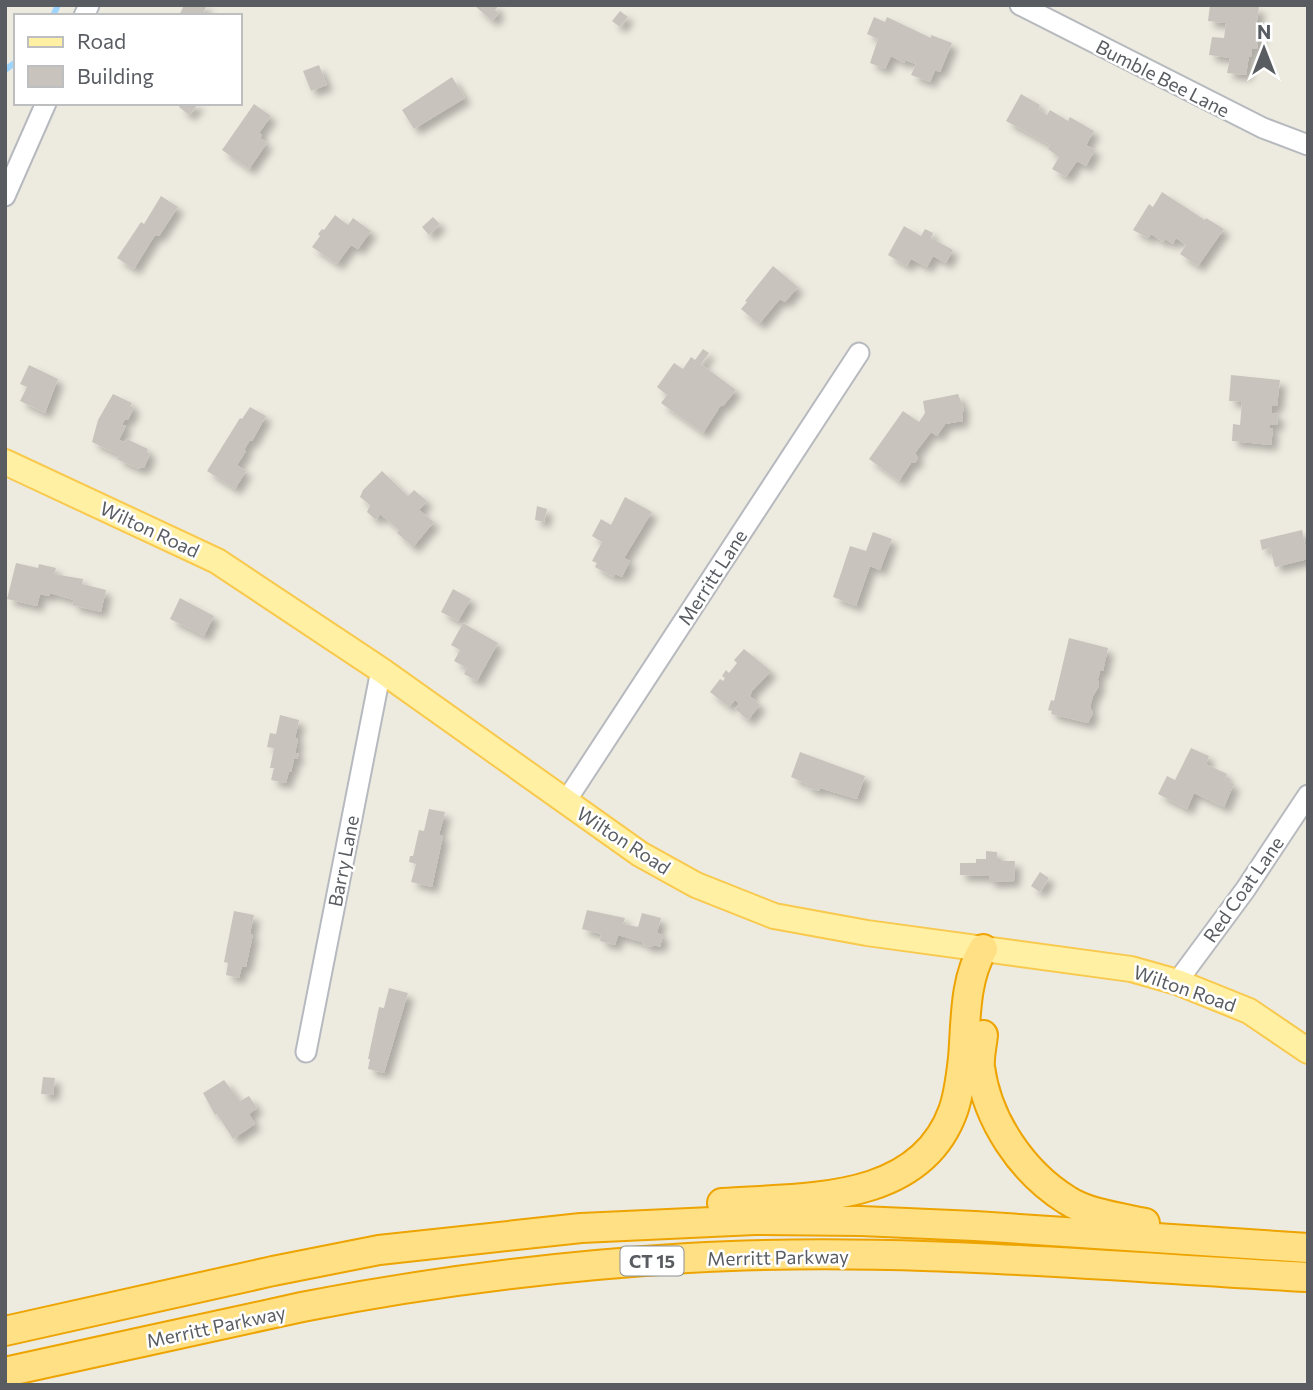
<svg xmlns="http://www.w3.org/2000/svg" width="1313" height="1390" font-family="Commissioner,sans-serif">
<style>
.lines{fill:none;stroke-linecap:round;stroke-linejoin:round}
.stream{stroke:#9ed5ff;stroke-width:6}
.building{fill:#c8c4bd;filter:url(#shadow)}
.minor-casing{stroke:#b6b9be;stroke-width:23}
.major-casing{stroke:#f9c94d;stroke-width:28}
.highway-casing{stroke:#eda300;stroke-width:32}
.minor{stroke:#fff;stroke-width:19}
.major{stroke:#fff0a3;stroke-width:24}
.highway{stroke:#ffe085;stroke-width:28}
.labels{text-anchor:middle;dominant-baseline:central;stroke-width:5;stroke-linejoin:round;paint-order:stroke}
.shield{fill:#fff;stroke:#8b8e91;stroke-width:2}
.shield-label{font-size:18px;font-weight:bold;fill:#595d62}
.street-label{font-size:19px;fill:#595d62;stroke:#fff}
</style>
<defs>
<filter id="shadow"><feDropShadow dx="6" dy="6" stdDeviation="3.5" flood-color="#0004"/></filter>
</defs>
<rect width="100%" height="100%" fill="#edeae0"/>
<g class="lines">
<path class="stream" d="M53,16L58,5
M5,70L16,62"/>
</g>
<path class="building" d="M184,5H207L203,13L211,16H179Z
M474,5H499L495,10L499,13L492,21Z
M1210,5L1259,7L1256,28H1260L1257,49L1252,48L1251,57L1249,56L1246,75L1227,73L1230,58L1209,55L1212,37L1224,38L1226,23L1208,21Z
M620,11L628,17L620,27L612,21Z
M874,17L885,22L887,17L931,38V35L952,43L940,72L935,70L930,82L911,75L916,64L905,60L904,63L891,56L885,69L870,63L878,39L867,34Z
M319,65L327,85L311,91L303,71Z
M452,77L465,98L414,129L402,110Z
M1021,94L1040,105L1038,109L1047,115L1050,110L1068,121L1070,117L1094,131L1086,145L1095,150L1086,166L1077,161L1066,177L1052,169L1059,157L1048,149L1050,145L1006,121Z
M182,103H199L189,115L179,107Z
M254,104L271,116L259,133L262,135L260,138L267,143L249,169L222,150Z
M1162,192L1205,220L1206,218L1224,229L1198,266L1180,254L1186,245L1176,238L1173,244L1165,239L1163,242L1151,234L1148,238L1133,230L1149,204L1153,207Z
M161,196L178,207L159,236L155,235L134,269L117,258L141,222L144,224Z
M335,215L348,225L353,218L371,231L358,249L351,245L337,264L312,247L320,236L318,234L322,229L324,230Z
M433,217L440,224L429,235L422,227Z
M904,226L921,236L925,229L933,233L931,238L953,250L946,263L933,256L927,267L911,259L907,266L888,255Z
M773,266L798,287L785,302L780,299L759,324L741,309L747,302L745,301Z
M703,349L709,353L701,364L736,390L723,406L721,405L703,433L661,403L667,395L657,387L674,363L683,369L691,357L695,360Z
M29,365L58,379L45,413L20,401L27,387L20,384Z
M1231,375L1280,380L1277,406H1272L1271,413L1278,414L1277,425H1270V428L1273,429L1271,445L1232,441L1233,424L1240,425L1242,402L1229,401Z
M113,394L132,403L130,406L134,408L128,420L125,419L122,425L126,426L119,440L125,442L127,439L148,449L147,452L150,454L144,468L140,467L139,469L117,459L119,456L117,454L92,442L98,420Z
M958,394L964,409L962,414L963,421L945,424L937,436L931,432L915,453L918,458L915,463H911L899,481L869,459L903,411L919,422L925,413L923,401Z
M250,407L266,416L252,441L250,440L244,450L246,451L237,465L246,471L235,489L207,471L240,418L242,419Z
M382,471L408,496L414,490L427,501L419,510L434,522L413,547L397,533L399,530L380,514L376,520L367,512L370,505L360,497L363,490Z
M625,497L652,512L624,558L630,561L622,577L615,574L613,577L595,567L597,563L592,561L602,542L592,536L601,519L611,525Z
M537,506L547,509L544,522L535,520Z
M1302,530L1308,559L1275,567L1270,548L1262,550L1260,540Z
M873,532L892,539L880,570L870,566L856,606L833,597L850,546L866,551Z
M16,563L38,568L39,564L56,568L54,574L83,579L82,584L106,590L101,612L72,605L74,600L50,593L49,596L40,594L37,606L7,599Z
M453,589L471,599L458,621L441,612Z
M180,598L214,616L204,636L170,619Z
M463,623L498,643L477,681L464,674L467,668L454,661L460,650L451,645Z
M1069,638L1108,648L1103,671H1097L1100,672L1098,679L1094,680H1098L1099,686L1093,696L1090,707L1093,713L1088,723L1051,714L1052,711L1048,710L1051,700L1054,701Z
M744,649L771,671L752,691L750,696L760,705L748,720L735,709L739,704L735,700L729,707L710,692L720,679L723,681L725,678L722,676L726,670L729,673L737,663L734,660Z
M280,715L299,720L295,738L298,739L295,753L299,754L297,759H294L291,772L289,771L286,783L271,780L274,768H270L274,748L267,747L270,733L276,734Z
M1191,748L1209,756L1206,764L1227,774L1225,780L1234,784L1224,807L1194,793L1187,809L1158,794L1167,776L1175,780Z
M800,752L865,776L857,799L820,788L819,791L806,787L807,784L791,777Z
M429,809L445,812L439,835L443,836L432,887L411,882L416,864L409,862L410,856H413L419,830L424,831Z
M986,851L997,852V861H1015L1014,881L989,882V876L960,875V863H976V859H986Z
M1040,872L1049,878L1040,892L1031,886Z
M587,910L625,918L623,924L638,927L642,913L661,918L657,933L663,935L660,947L654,945L651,947L644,945L642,942L618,935L615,945L600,941L601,934L582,929Z
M234,911L254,915L250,934H253L246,967L242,966L239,978L226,975L228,963L224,962Z
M389,988L408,993L384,1073L368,1069L370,1059H368L379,1007L384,1008Z
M43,1077L55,1078L53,1095L41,1094Z
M224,1080L240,1101L249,1096L257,1108L249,1114L255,1124L233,1139L217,1114L215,1115L203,1093Z"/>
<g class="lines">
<defs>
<path id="minor" d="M1020,5L1263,128L1308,145
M84,16L89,5
M5,196L46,103
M566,801L859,353
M1177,982L1245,890L1308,795
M306,1052L381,670"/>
<path id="major" d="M5,462L217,561L381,670L640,854L696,885L774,916L867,933L1131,969L1177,982L1249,1011L1308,1051"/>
<path id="highway" d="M983,1035C982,1045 979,1057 980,1067C987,1120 1022,1172 1067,1200C1086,1213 1122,1218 1145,1223
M722,1203C803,1197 919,1205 953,1111C959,1095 961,1075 963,1058C966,1023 964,980 983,949
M5,1331L273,1271L379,1250L581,1228L755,1220L861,1221L975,1226L1308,1248
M5,1372C104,1351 203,1328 302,1307C428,1282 559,1266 688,1258C894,1246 1102,1266 1308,1277"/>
</defs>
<use href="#minor" class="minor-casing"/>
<use href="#major" class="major-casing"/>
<use href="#highway" class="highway-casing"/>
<use href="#minor" class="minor"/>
<use href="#major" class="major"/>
<use href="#highway" class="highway"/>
</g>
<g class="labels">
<rect class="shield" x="620.5" y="1246.5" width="63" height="29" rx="5"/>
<g class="shield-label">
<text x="652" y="1261">CT 15</text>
</g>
<g class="street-label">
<text transform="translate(1163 78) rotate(27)">Bumble Bee Lane</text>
<text transform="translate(150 529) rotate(25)">Wilton Road</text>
<text transform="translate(712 577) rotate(-57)">Merritt Lane</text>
<text transform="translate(624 840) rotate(33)">Wilton Road</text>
<text transform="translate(343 861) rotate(-79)">Barry Lane</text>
<text transform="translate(1243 889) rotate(-55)">Red Coat Lane</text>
<text transform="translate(1185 988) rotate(19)">Wilton Road</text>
<text transform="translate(778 1257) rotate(-1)">Merritt Parkway</text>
<text transform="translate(216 1326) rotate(-12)">Merritt Parkway</text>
</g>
</g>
<rect width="1313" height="1390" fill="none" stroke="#595d62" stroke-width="14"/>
<rect x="14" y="14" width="228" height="91" fill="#ffffff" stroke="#bdbec0" stroke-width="2"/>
<rect x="28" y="37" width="35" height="10" fill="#fff0a3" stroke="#bdbec0" stroke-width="2"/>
<text x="77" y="49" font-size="21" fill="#595d62">Road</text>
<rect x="28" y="66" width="35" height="21" fill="#c8c4bd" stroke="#bdbec0" stroke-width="2"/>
<text x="77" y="84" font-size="21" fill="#595d62">Building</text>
<g transform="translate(1264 49)" stroke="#ffffff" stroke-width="5" paint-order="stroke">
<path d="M0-5L12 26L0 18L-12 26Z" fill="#595d62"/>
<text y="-10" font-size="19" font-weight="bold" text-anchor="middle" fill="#595d62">N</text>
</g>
</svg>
